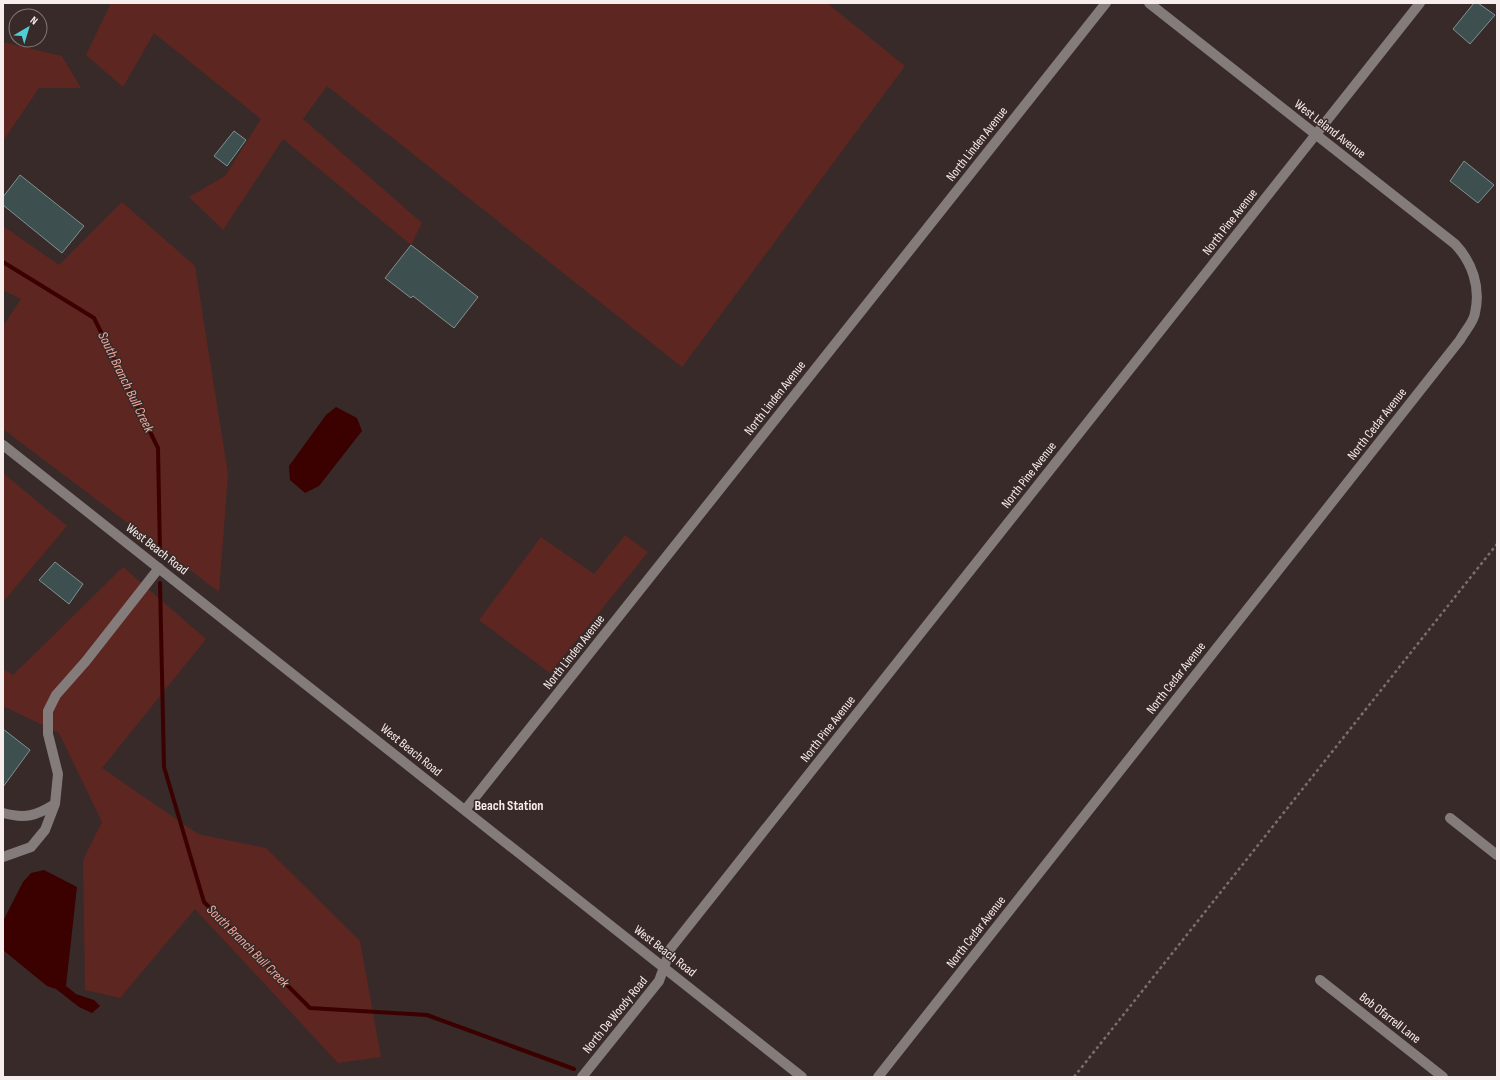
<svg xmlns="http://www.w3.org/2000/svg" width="1500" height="1080" font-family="'Sofia Sans Condensed',sans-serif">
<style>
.green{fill:#5e2620}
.water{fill:#3b0000}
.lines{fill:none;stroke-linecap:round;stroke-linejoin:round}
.stream{stroke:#3b0000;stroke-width:4}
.building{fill:#3e4f50;stroke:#7f9192}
.path{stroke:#7b6f6d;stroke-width:2.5;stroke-dasharray:3 3;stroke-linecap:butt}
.minor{stroke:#837c7b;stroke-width:10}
.labels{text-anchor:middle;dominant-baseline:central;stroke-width:3;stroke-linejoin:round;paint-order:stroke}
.street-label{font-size:13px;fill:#f7edec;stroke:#382a28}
.water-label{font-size:14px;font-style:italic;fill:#f3a99e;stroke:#382a28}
.neighbourhood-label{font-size:14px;font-weight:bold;fill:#f7edec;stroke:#382a28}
</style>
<rect width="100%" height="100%" fill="#382a28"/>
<path class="green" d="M111,3H827L905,66L682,367L327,86L303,119L422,223L411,245L283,139L223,230L189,197L225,176L261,119L154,33L123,87L86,55Z
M3,42L62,56L81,88H39L3,141Z
M122,202L195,266L228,474L219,592L3,429V326L21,299L3,290V226L59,265Z
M3,473L67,526L3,602Z
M625,535L648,552L550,673L479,620L541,537L594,574Z
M123,567L206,639L102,768L198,834L266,848L360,941L381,1057L338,1063L195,909L120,998L85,990L83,860L102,822L59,733L3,706V669L13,675Z"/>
<path class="water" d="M336,407L357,418L362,431L319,486L305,493L290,480L289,466L326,415Z
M44,870L77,887L66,986L76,994L94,1000L100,1006L92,1013L79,1007L56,989L47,986L3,950V921L23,882L31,873Z"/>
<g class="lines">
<path class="stream" d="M3,262L94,318L158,448L160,553
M160,583L164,767L204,902L310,1008L427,1015L574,1069"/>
</g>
<path class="building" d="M1474,3H1478L1495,15L1470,44L1453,29Z
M234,131L246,140L227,166L214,156Z
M1464,161L1494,185L1478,203L1450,181Z
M20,175L84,226L62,253L3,205V197Z
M411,245L478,297L454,328L413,296L411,298L385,278Z
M55,562L83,584L69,604L39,580Z
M3,729L30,750L3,787Z"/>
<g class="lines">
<path class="path" d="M1074,1077L1497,544"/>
<path class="minor" d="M3,445L802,1077
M465,810L1106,3
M3,813C25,819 36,816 55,804
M1450,818L1497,855
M3,857L31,847L45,830L55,804L58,774L48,734V711L56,695L86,661L159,568
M1320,980L1443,1077
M582,1077L659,981L671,948L1420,3
M878,1077L1460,340C1464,332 1474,322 1475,313C1481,287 1472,262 1455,244L1149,3"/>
</g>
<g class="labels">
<g class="street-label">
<text transform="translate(1330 129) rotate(38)">West Leland Avenue</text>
<text transform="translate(977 144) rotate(-52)">North Linden Avenue</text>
<text transform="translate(1230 222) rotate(-52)">North Pine Avenue</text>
<text transform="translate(775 398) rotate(-52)">North Linden Avenue</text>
<text transform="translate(1377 424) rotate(-52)">North Cedar Avenue</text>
<text transform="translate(1029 475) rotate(-52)">North Pine Avenue</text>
<text transform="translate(157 549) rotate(38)">West Beach Road</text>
<text transform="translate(574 652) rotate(-52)">North Linden Avenue</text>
<text transform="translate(1176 678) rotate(-52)">North Cedar Avenue</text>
<text transform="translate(828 729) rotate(-52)">North Pine Avenue</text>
<text transform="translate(411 750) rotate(39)">West Beach Road</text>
<text transform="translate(976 932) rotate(-52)">North Cedar Avenue</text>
<text transform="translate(665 951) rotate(38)">West Beach Road</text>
<text transform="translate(615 1015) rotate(-51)">North De Woody Road</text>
<text transform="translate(1390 1018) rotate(38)">Bob Ofarrell Lane</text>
</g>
<g class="water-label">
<text transform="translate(126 382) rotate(64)">South Branch Bull Creek</text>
<text transform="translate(248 946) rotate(45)">South Branch Bull Creek</text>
</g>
<g class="neighbourhood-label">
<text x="509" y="805">Beach Station</text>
</g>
</g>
<rect width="1500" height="1080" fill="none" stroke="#f7edec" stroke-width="8"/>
<g transform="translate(28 28) rotate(38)"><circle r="19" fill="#382a28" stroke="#847876"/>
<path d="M0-3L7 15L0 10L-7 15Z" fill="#51ccd5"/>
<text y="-6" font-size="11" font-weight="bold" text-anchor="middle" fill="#f7edec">N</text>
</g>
</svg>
